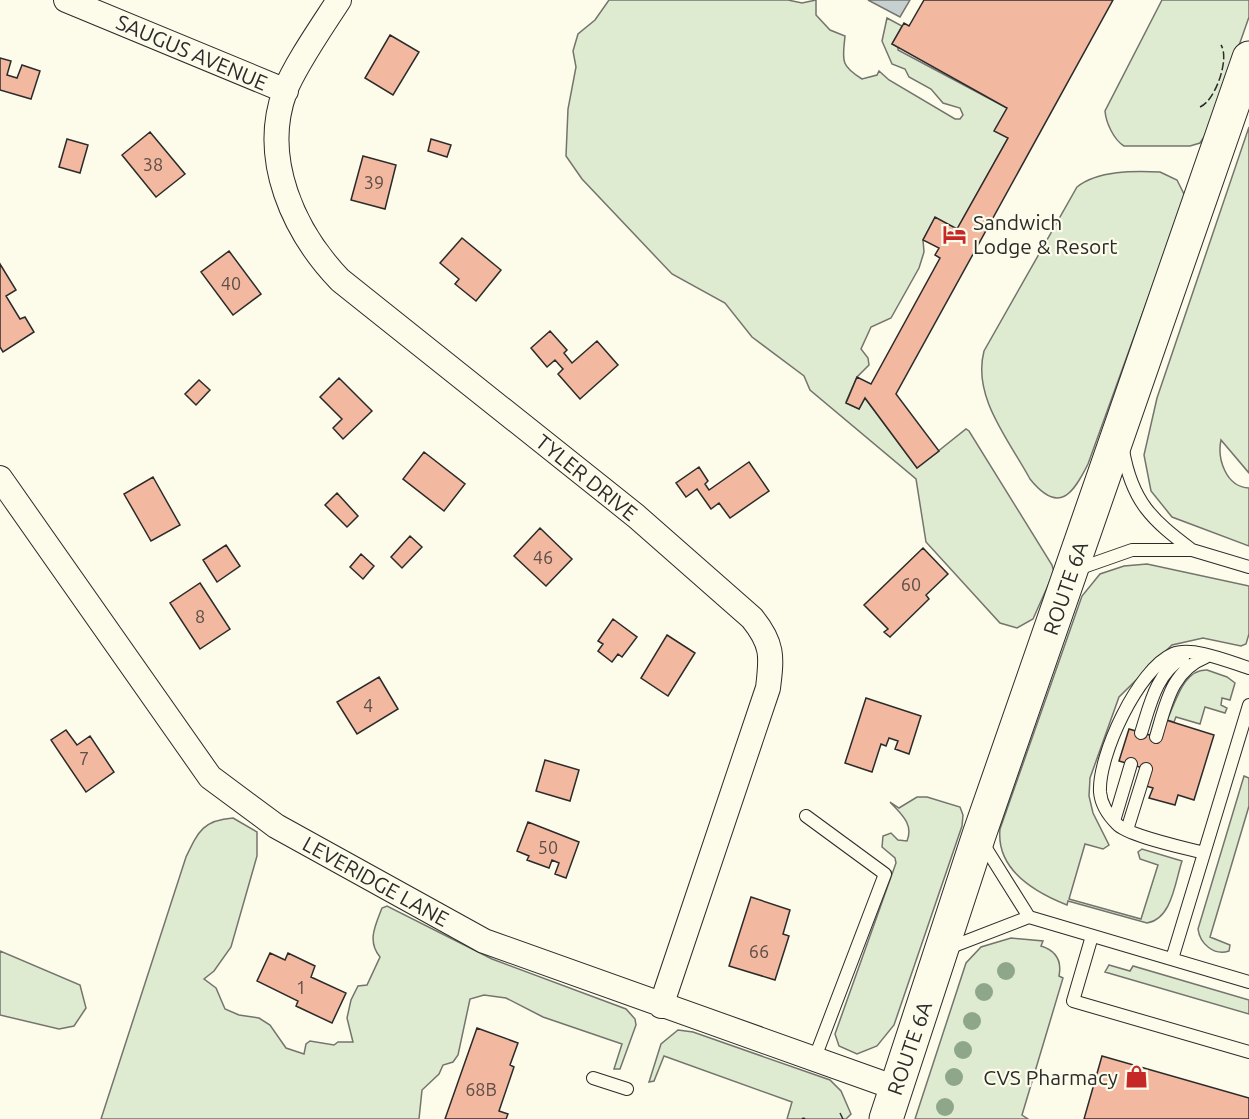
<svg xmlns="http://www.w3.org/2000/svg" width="1249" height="1119" font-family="Ubuntu,sans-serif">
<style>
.green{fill:#deebd1;stroke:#74746e;stroke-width:1.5}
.water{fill:#c7d0d0;stroke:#74746e;stroke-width:1.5}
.building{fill:#f2b8a0;stroke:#2b2b2b;stroke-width:1.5}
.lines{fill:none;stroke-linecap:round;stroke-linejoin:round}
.lane-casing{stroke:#2b2b2b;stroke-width:14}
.street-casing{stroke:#2b2b2b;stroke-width:26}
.secondary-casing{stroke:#2b2b2b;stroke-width:35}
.lane{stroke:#fdfbea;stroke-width:12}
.street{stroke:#fdfbea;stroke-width:24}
.secondary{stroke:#fdfbea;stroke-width:33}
.fence{stroke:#2b2b2b;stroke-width:1.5;stroke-dasharray:8 3;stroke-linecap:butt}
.wall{stroke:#2b2b2b;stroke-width:3}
.tree{fill:#8ea78a}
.labels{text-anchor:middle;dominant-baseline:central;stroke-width:4.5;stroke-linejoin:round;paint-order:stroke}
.number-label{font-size:18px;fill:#5d4e48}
.street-label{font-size:21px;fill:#2b2b2b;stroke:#fdfbea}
.poi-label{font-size:21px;fill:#2b2b2b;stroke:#fdfbea;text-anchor:start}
</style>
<rect width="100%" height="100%" fill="#fdfbea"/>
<path class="green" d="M609,0H788L802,3L816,0V15L830,30L845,36C843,59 839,65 862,79L877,75L879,71L889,80L955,119H960L963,115L960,108L943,103L931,89L909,77L905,69L892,64L882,41L887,18L902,26L892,44L898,47V50L1007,108L1008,138L957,229L935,218L923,240L924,252L919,268L891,318L871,327L861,349L868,358L869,365L857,377L846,402L859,409L865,398L917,468L966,429L969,431L1052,565L1054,572L1033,619L1017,628L1000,623L926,542L916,479L810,390L804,376L752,337L725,303L672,274L582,179L566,156L568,109L576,67L573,51L578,34L595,20Z
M1162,0H1249V17L1210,128L1200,143L1190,146H1124C1114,140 1106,123 1105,111Z
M1249,127V473L1221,440C1217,459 1226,487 1249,488V546L1172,517L1151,491L1144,455L1157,398Z
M1160,172L1177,180L1185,196L1088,464C1073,494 1059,515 1030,479C1009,440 972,397 984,351L1077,187C1098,170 1134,171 1160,172Z
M1147,564L1249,586V634L1246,644L1241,646L1203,638L1172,645L1119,697L1090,778L1089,796L1093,813L1109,845L1103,849L1085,844L1069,899L1141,919L1158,865L1140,859L1138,852L1142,849L1182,861C1175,882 1172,919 1147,923L1068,901L1067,905C1034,892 996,869 1000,829L1082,596L1100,574L1124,566Z
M1207,670L1227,677L1235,683L1230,700L1222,698L1221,705L1227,708L1225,713L1205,707L1200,724L1176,717L1174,722L1167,720C1176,702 1183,669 1207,670Z
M1244,776L1249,778V806L1210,937L1230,945L1229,951C1214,956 1200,944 1198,929Z
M917,797H927L960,807L963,815L962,826L894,1025L877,1046L857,1054L839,1046L835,1034L896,863L895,858L882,847L883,836L891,833L898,840L907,841C914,824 901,814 890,802L899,808Z
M233,818L257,832V856L231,947L214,971L204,979L216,988L225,1009L239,1015L259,1018L270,1025L286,1048L304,1054L306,1044L310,1041L334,1045L338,1042H353L347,1018L351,1000L358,986L367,985L380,957C367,941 375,926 382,908L387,906L492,959L626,1009L635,1019L636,1025L620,1069H614L622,1044L543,1017L506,998L484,995L470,999L458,1055L453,1062L443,1065L439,1074L422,1090L419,1119H101L186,857C198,832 203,820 233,818Z
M1011,938L1043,941L1041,946C1057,951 1062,961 1059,976L1063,978L1022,1115L1028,1119H915L966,963L981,947Z
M0,951L80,985L86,1008L74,1026L59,1029L0,1015Z
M1109,965L1130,971L1133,966L1249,1000V1014L1105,972Z
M678,1030L693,1032L830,1080L841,1091L851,1114L846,1119H787L792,1102L664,1056L654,1081L649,1082L661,1044Z"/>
<path class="water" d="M868,0H910L900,17Z"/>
<path class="building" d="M924,0H1113L896,394L939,451L917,468L865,398L859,409L846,403L857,377L871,384L940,258L935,255L939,248L923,240L935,217L957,229L1008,138L994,131L1007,108L892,44L904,23L909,26Z
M390,35L419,52L393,95L365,78Z
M0,58L11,61L7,75L17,78L22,65L40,71L31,99L0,90Z
M150,132L185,174L156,197L122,155Z
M67,139L88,145L80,173L59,167Z
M431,139L451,145L447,157L428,151Z
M363,156L396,165L385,209L351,200Z
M462,238L501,270L476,301L455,284L459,279L440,263Z
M229,251L261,294L233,315L201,272Z
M0,264L16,290L6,296L20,319L25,317L34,332L3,352L0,347Z
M550,331L567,350L564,353L572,363L597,341L618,365L580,399L558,374L563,369L555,360L547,367L531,348Z
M339,378L372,411L343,439L333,428L342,419L320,397Z
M199,380L210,390L196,405L185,394Z
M424,452L465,484L444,511L403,479Z
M749,462L769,491L730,518L719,503L711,509L697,489L686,497L676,483L699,467L708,481L705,484L709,490Z
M153,477L180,525L151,541L124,494Z
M337,493L358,516L347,527L325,505Z
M540,528L572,559L546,586L514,556Z
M410,536L422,547L402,568L391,557Z
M226,545L240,566L217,582L203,560Z
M923,548L948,574L926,595L929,599L890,637L884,632L888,629L864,605Z
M361,554L374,566L363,579L350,567Z
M200,583L230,629L200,649L170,603Z
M613,619L637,637L622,657L618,654L612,662L598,651L603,644L598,641Z
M667,635L695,653L668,696L641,678Z
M379,677L398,709L357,734L337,702Z
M866,698L921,716L909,754L895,749L898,741L889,738L886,746L881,744L872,772L845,763Z
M1166,720L1214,735L1194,800L1178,795L1175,805L1149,798L1153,788L1146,786L1150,770L1119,761L1129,729L1160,738Z
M66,730L77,745L90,736L114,772L86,792L51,740Z
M545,760L579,770L570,801L536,791Z
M528,822L579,842L566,878L555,874L559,863L552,860L549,868L527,860L529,856L517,851Z
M751,897L790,910L783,934L789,936L775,980L729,966Z
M270,953L285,960L288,953L315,966L311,977L346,993L332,1023L296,1006L298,1001L257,981Z
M477,1028L518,1043L510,1065L514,1067L499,1111L508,1114L506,1119H445Z
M1102,1056L1249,1098V1119H1084Z"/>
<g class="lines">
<defs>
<path id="lane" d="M1192,550L1249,567
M1075,570L1132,550H1192C1152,520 1132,502 1123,450
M1141,733C1150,705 1156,673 1183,658
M1156,737C1166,704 1171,671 1206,657
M806,816L885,874L814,1060
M1114,821L1131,764
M1127,830L1146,769
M1204,853C1186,848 1128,836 1117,824C1109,816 1101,804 1100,792C1098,756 1138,669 1173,654C1192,646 1230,662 1249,668
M1029,917L1249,982
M1092,936L1073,1001L1249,1052
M946,949L1029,917L982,842
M1172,959L1249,705
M593,1078L627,1089"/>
<path id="street" d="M66,0L286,91
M339,0C323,25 295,65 285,91C260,159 294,232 340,280L636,516L752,618C773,644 772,656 768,688L661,1006
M0,478L210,777L276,826L484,941L896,1088"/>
<path id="secondary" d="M886,1119L979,835L1249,58"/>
</defs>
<use href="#lane" class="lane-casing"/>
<use href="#street" class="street-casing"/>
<use href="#secondary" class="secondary-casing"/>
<use href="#lane" class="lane"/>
<use href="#street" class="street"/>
<use href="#secondary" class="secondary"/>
<path class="fence" d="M1200,107C1215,101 1230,59 1221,45
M840,1113L843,1119"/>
<path class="wall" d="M803,1119H804"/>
</g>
<g class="tree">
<circle cx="1006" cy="971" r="9"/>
<circle cx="984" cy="992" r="9"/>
<circle cx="972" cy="1021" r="9"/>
<circle cx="963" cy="1050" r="9"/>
<circle cx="954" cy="1077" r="9"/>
<circle cx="945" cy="1107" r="9"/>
</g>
<defs>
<symbol id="hotel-bare" viewBox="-9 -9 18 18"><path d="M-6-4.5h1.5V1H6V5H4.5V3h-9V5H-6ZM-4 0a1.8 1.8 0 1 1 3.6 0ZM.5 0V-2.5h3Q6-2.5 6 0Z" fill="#c62828" stroke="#fdfbea" stroke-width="2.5" paint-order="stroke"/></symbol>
<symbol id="shop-bare" viewBox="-9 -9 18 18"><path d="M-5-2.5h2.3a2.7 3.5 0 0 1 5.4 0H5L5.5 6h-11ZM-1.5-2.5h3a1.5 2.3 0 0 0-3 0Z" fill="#c62828" stroke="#fdfbea" stroke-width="2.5" paint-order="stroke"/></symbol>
</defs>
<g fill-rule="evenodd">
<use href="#hotel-bare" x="938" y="218" width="33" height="33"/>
<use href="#shop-bare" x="1120" y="1060" width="33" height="33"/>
</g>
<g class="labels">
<g class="number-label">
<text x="153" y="164">38</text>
<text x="374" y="182">39</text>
<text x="231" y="283">40</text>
<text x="543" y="557">46</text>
<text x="911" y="584">60</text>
<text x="200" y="616">8</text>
<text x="368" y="705">4</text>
<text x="84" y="758">7</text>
<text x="548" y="847">50</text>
<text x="759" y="951">66</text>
<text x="301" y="987">1</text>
<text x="481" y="1089">68B</text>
</g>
<g class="street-label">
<text transform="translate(192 52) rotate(23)">SAUGUS AVENUE</text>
<text transform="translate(587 477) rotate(39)">TYLER DRIVE</text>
<text transform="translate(1065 588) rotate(-71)">ROUTE 6A</text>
<text transform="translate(376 881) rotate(29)">LEVERIDGE LANE</text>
<text transform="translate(909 1048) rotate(-71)">ROUTE 6A</text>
</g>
<g class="poi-label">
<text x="973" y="222">Sandwich<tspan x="973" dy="24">Lodge &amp; Resort</tspan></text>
<text x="1118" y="1077" text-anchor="end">CVS Pharmacy</text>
</g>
</g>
</svg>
